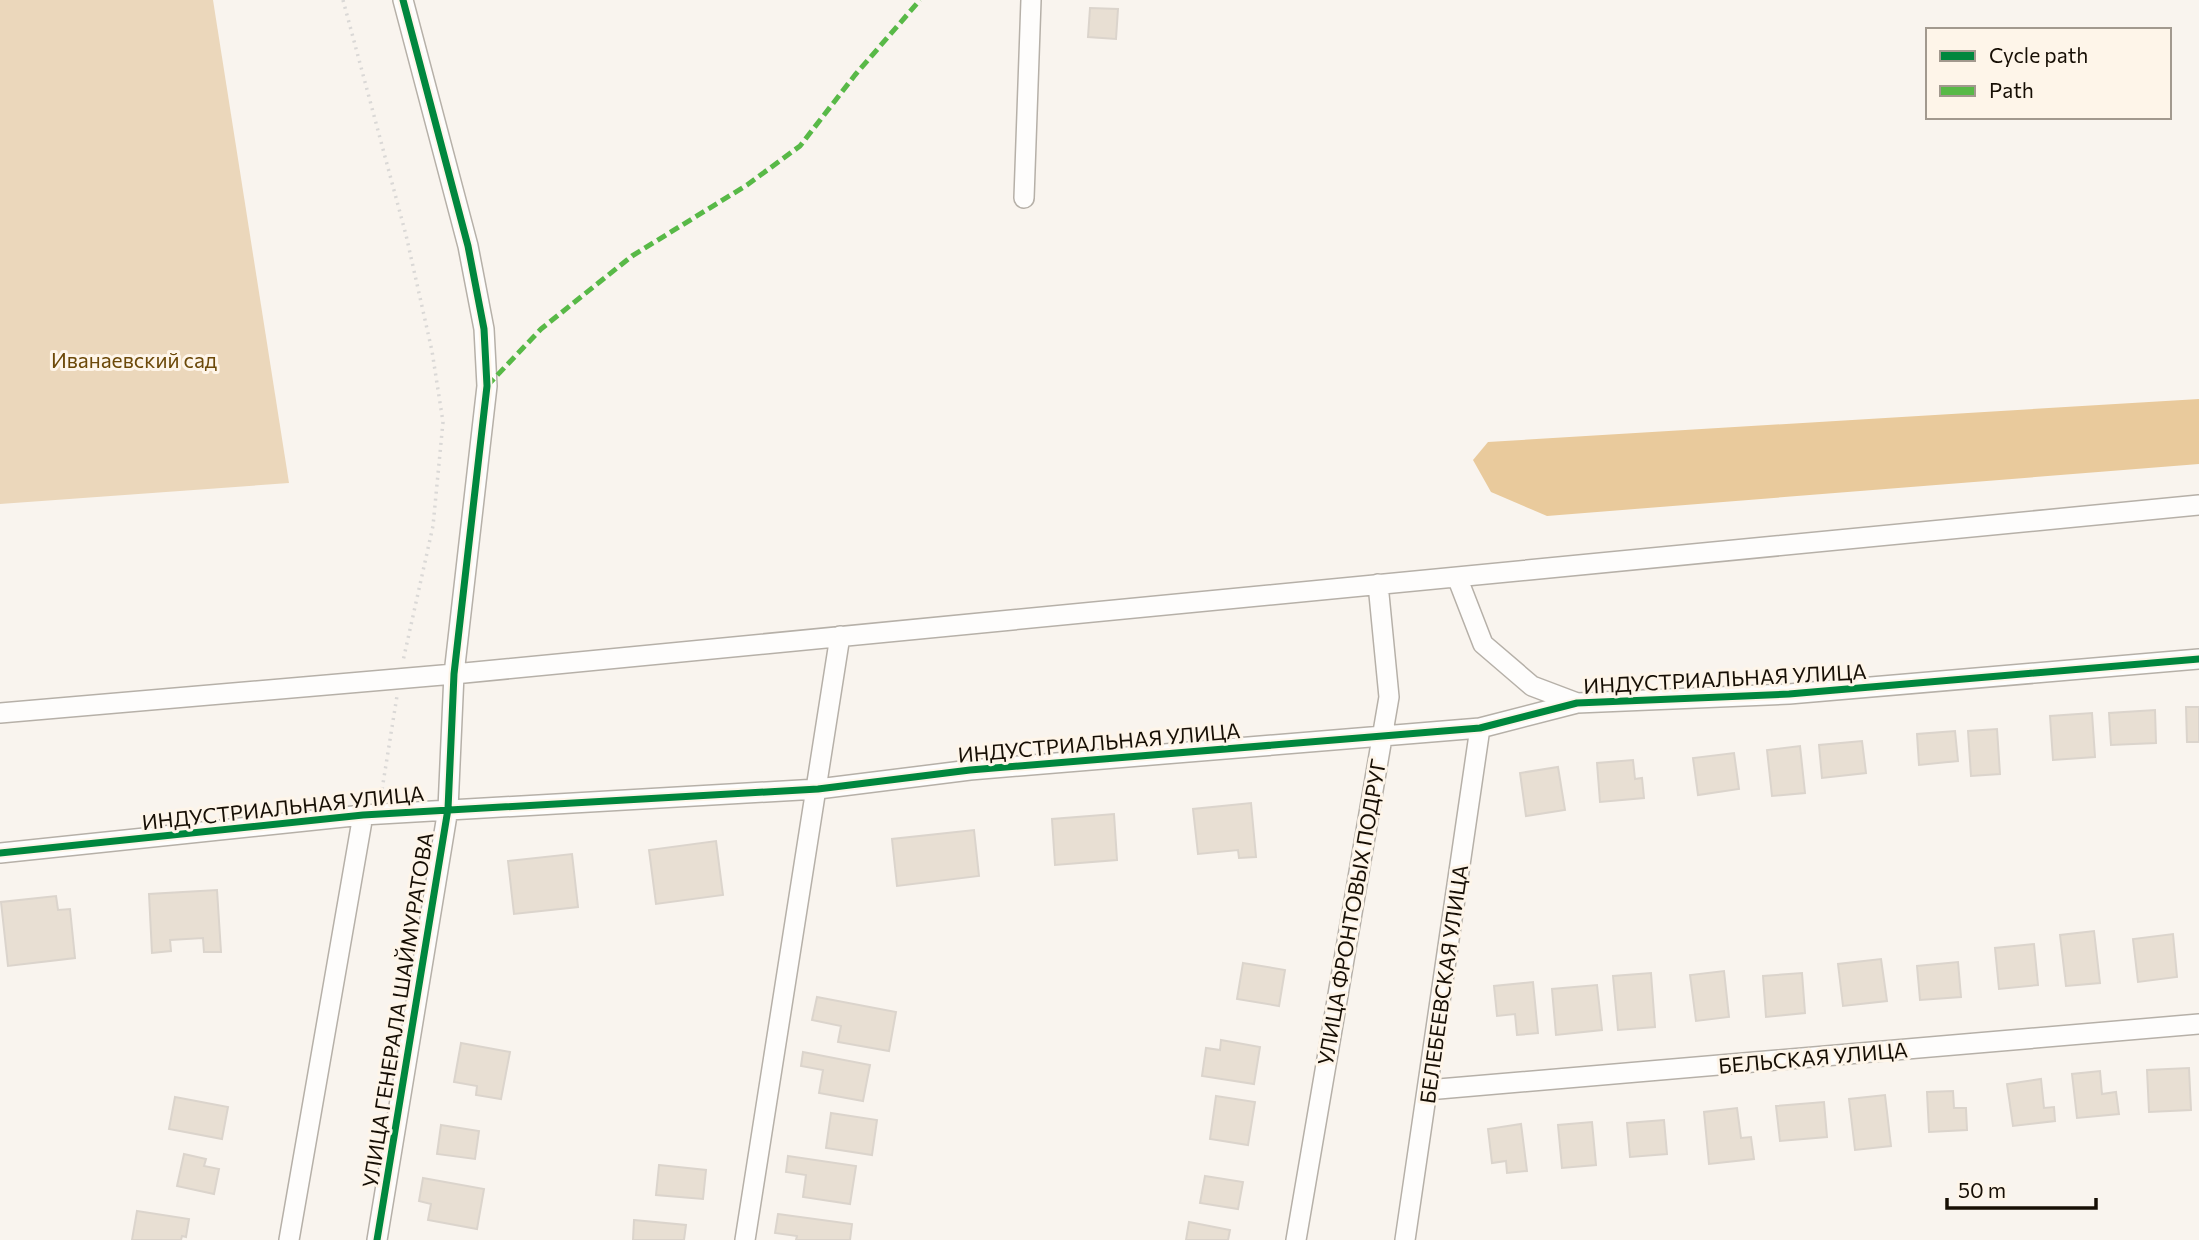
<svg xmlns="http://www.w3.org/2000/svg" width="2199" height="1240" font-family="Commissioner,sans-serif">
<style>
.green{fill:#ebd7bb}
.forest{fill:#e9ca9c}
.building{fill:#e8dfd3;stroke:#dbd4cc;stroke-width:2}
.lines{fill:none;stroke-linecap:round;stroke-linejoin:round}
.minor-casing{stroke:#b6b0a8;stroke-width:22}
.path{stroke:#dad8d6;stroke-width:3.5;stroke-dasharray:2 5;stroke-linecap:butt}
.minor{stroke:#fefdfc;stroke-width:19}
.quiet{stroke:#58b947;stroke-width:5;stroke-dasharray:10 5;stroke-linecap:butt}
.cycleway-casing{stroke:#fef5e9;stroke-width:11}
.cycleway{stroke:#00873e;stroke-width:7}
.labels{text-anchor:middle;dominant-baseline:central;stroke-width:6;stroke-linejoin:round;paint-order:stroke}
.park-label{font-size:21px;fill:#6c4909;stroke:#fef5e9}
.street-label{font-size:21px;fill:#170f05;stroke:#fef5e9}
</style>
<rect width="100%" height="100%" fill="#f9f4ee"/>
<path class="green" d="M0,0H213L289,483L0,504Z"/>
<path class="forest" d="M2199,399V464L1547,516L1491,492L1473,460L1488,442Z"/>
<path class="building" d="M1090,8L1118,9L1116,39L1088,37Z
M2186,707H2199V742H2187Z
M2155,710L2156,743L2111,745L2109,713Z
M2092,713L2095,757L2053,760L2050,716Z
M1997,729L2000,774L1971,776L1968,731Z
M1955,731L1958,761L1919,765L1917,734Z
M1862,741L1866,773L1822,778L1819,745Z
M1800,746L1805,793L1772,796L1767,750Z
M1734,753L1739,789L1698,795L1693,758Z
M1633,760L1635,779L1642,778L1644,798L1600,802L1597,763Z
M1558,767L1565,810L1526,816L1520,773Z
M1251,803L1256,857L1239,858L1238,850L1198,854L1193,809Z
M1114,814L1117,860L1055,865L1052,819Z
M974,830L979,876L897,886L892,839Z
M716,841L723,895L656,904L649,850Z
M572,854L578,907L514,914L508,861Z
M217,890L221,952H204L203,938L170,940L171,951L152,953L149,894Z
M56,896L58,910L70,909L75,958L8,966L1,902Z
M2094,931L2100,983L2066,986L2060,935Z
M2173,934L2177,977L2138,982L2133,939Z
M2034,944L2038,985L1999,989L1995,948Z
M1881,959L1887,1001L1843,1006L1838,964Z
M1958,962L1961,997L1920,1000L1917,966Z
M1243,963L1285,970L1279,1006L1237,999Z
M1724,971L1729,1017L1696,1021L1690,975Z
M1651,973L1655,1027L1618,1030L1613,976Z
M1802,973L1805,1013L1766,1017L1763,976Z
M1533,982L1538,1033L1517,1035L1515,1014L1497,1016L1494,986Z
M1597,985L1602,1030L1556,1035L1552,989Z
M817,997L896,1012L889,1051L838,1042L841,1026L812,1020Z
M1221,1040L1260,1047L1254,1084L1202,1076L1206,1048L1220,1050Z
M461,1043L510,1052L501,1099L476,1095L477,1086L454,1082Z
M803,1052L870,1065L863,1101L819,1093L823,1070L801,1066Z
M2189,1068L2191,1110L2149,1112L2147,1070Z
M2100,1071L2102,1094L2116,1092L2119,1114L2077,1118L2072,1074Z
M2041,1079L2044,1108L2054,1107L2055,1121L2013,1126L2007,1084Z
M1953,1091L1954,1108H1966L1967,1130L1929,1132L1927,1092Z
M1885,1095L1891,1146L1855,1150L1849,1099Z
M1216,1096L1255,1102L1248,1145L1210,1139Z
M175,1097L228,1107L222,1139L169,1129Z
M1824,1102L1827,1137L1780,1141L1776,1106Z
M1737,1108L1741,1138L1751,1137L1754,1159L1709,1164L1704,1112Z
M831,1113L877,1120L872,1155L826,1148Z
M1664,1120L1667,1154L1630,1157L1627,1123Z
M1592,1122L1596,1165L1562,1168L1558,1125Z
M1521,1124L1527,1171L1507,1173L1506,1161L1492,1163L1488,1129Z
M441,1125L479,1131L475,1159L437,1154Z
M184,1154L206,1159L204,1166L219,1169L214,1194L177,1186Z
M788,1156L856,1166L850,1204L803,1197L806,1175L786,1172Z
M659,1165L706,1170L703,1199L656,1195Z
M1205,1176L1243,1182L1238,1209L1200,1203Z
M423,1178L484,1189L477,1229L428,1220L431,1204L419,1201Z
M137,1211L189,1219L186,1237L182,1236L181,1240H132Z
M778,1214L852,1224L850,1240H796L797,1236L775,1233Z
M634,1220L686,1225L684,1240H633Z
M1189,1222L1230,1230L1228,1240H1186Z"/>
<g class="lines">
<defs>
<path id="minor" d="M1024,198L1031,0
M1457,577L1483,644L1532,686L1577,703
M0,713L454,674L2199,505
M0,853L363,815L818,789L970,770L1480,728L1577,703L1789,694L2199,659
M1427,1090L2199,1024
M289,1240L363,815
M377,1240L448,809L454,674L487,386L484,329L468,246L403,0
M745,1240L840,636
M1296,1240L1389,697L1378,584
M1405,1240L1480,728"/>
</defs>
<use href="#minor" class="minor-casing"/>
<path class="path" d="M343,0L406,235L432,351L443,422L433,526L403,661
M381,796L397,696"/>
<use href="#minor" class="minor"/>
<path class="quiet" d="M487,386L541,329L632,256L747,185L800,146L855,75L920,0"/>
<defs>
<path id="cycleway" d="M0,853L363,815L818,789L970,770L1480,728L1577,703L1789,694L2199,659
M377,1240L448,809L454,674L487,386L484,329L468,246L403,0"/>
</defs>
<use href="#cycleway" class="cycleway-casing"/>
<use href="#cycleway" class="cycleway"/>
</g>
<g class="labels">
<g class="park-label">
<text x="134" y="359">Иванаевский сад</text>
</g>
<g class="street-label">
<text transform="translate(1725 678) rotate(-3)">ИНДУСТРИАЛЬНАЯ УЛИЦА</text>
<text transform="translate(1099 742) rotate(-5)">ИНДУСТРИАЛЬНАЯ УЛИЦА</text>
<text transform="translate(283 807) rotate(-6)">ИНДУСТРИАЛЬНАЯ УЛИЦА</text>
<text transform="translate(1351 912) rotate(-80)">УЛИЦА ФРОНТОВЫХ ПОДРУГ</text>
<text transform="translate(1443 984) rotate(-82)">БЕЛЕБЕЕВСКАЯ УЛИЦА</text>
<text transform="translate(397 1010) rotate(-81)">УЛИЦА ГЕНЕРАЛА ШАЙМУРАТОВА</text>
<text transform="translate(1813 1057) rotate(-5)">БЕЛЬСКАЯ УЛИЦА</text>
</g>
</g>
<rect x="1926" y="28" width="245" height="91" fill="#fef5e9" stroke="#a2998e" stroke-width="2"/>
<rect x="1940" y="51" width="35" height="10" fill="#00873e" stroke="#a2998e" stroke-width="2"/>
<text x="1989" y="63" font-size="21" fill="#170f05">Cycle path</text>
<rect x="1940" y="86" width="35" height="10" fill="#58b947" stroke="#a2998e" stroke-width="2"/>
<text x="1989" y="98" font-size="21" fill="#170f05">Path</text>
<path d="M1947 1198v10h149v-10" fill="none" stroke="#170f05" stroke-width="3.5"/>
<text x="1958" y="1198" font-size="21" fill="#170f05" stroke="#fef5e9" stroke-width="5" paint-order="stroke">50 m</text>
</svg>
